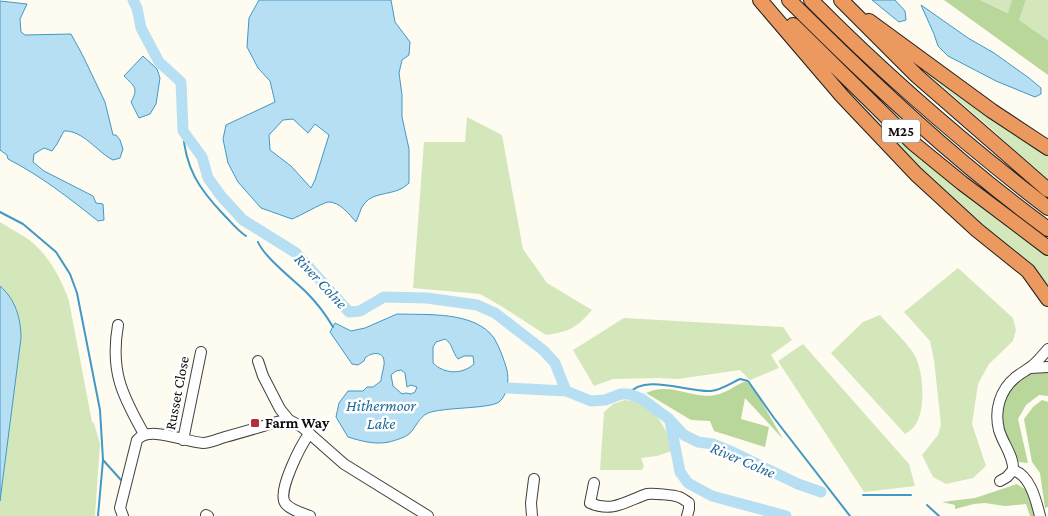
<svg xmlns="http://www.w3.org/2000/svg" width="1048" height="516" font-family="'Crimson Pro',serif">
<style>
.green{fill:#d4e7bb}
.forest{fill:#b9d79b}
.water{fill:#b7dff3;stroke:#4298c6;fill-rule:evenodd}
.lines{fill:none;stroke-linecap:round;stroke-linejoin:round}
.stream{stroke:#4298c6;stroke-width:2}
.river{stroke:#b7dff3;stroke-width:11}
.minor-casing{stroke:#414141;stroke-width:12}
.highway-casing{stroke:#1f1f1f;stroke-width:16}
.minor{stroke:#fff;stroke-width:10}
.highway{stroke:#ec9960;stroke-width:14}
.poi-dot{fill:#b72d3b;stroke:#fff;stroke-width:2}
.labels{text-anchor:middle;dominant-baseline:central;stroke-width:5;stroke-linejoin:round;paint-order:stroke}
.shield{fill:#fff;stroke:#565656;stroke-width:1}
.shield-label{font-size:14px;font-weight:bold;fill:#0e0e0e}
.street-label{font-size:15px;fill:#0e0e0e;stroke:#fff}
.poi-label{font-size:15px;font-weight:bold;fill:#0e0e0e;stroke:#fff;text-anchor:start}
.water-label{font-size:16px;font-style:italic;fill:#1e6999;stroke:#fff}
</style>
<rect width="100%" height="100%" fill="#fefbf0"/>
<path class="green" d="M980,0H1012L1009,13Z
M1026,0H1048V40L1019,20Z
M900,50L1048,155V182L995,132Z
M855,99L922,161H924L1048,256V286L1028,264L969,214L929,178Z
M467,117L502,135L523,249L547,283L592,310C577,328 568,332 546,335L501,306L480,294L413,288L424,142H465Z
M0,222C9,228 19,233 28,239C48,254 61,278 69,301L92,422L94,423L100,444L95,516H0V501L21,338C21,318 15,299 0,286Z
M958,268L1013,318L1016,330L1013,341L989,364L978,384L972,424L986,466L973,478L946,484L933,477L922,455L938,435L941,425L934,360L930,341L904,312Z
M880,315C890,327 909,344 915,356C924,373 926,412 914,427C912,430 907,432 905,434L831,353L863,322Z
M624,318L783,327L792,340L771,355L779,368L750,380L740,370L678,379L659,378L613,379L594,386L573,350Z
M803,344L909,464L915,486L864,492L778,361Z
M625,400C656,403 663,425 675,450L657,456L641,458L644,466L642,470H600L604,412L613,404Z"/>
<path class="forest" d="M944,0H980L1008,13L1012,0H1026L1019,20L1048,40V75Z
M1039,372H1048V396L1039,395L1026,405L1018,419L1028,463L1019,462C1012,449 1002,434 1001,419C1000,396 1016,376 1039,372Z
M743,382H747L757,394L783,439L745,398L741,419L769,427L765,447L714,431L710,421L691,420L646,393C669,381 695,400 715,395C724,394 735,386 743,382Z
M1042,400L1048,402V507L1045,508L1040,473L1032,462L1024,419L1033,407Z
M1017,484L1026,490L1035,516H1030L1026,504L1005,506L985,503L974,504L955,509V505L942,502L975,498Z"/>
<path class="water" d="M259,0H391L395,22L410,42L409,55L402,60L399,73L402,95V117L409,149V183C396,197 374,190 364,204C360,209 359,216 356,222C350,215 339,201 328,202C320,204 300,216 292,219L261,208L238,182L228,163L223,139L226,125L275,102L270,81L258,68L247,47L249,18ZM293,119L308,133L315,124L329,135L315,180L311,188L291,166L270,150L269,135L283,120Z
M872,0H895L905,11L906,20L899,22Z
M0,1L27,4L20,19L21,32L25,35L71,34L83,56L105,102L113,135H116L120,140L123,149L120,158L113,160C97,152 83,130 64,131L57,144L52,151L44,148L34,154L33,162L44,171L93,196L96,203L103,204L104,220L98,221C69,198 41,176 8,159L7,155L0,150Z
M921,5L968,38L994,53L1029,78L1041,88V94L1035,97L996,81L948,56L938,46L934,34Z
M143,56L157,69L160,78L156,104L150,114L139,118L131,102C139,88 134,86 124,76Z
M0,286C15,299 21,318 21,338L0,501Z
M397,314C427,315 475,311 494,338C500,348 504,360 507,370C509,379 508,395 499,402C489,409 444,407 428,413C419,417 416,427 410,433C405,438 396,440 389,442C375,445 361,441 348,437L336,417L339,403L348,391H363L367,387H373L381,381C381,376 385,365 384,361C383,350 370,353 365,358L364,361L358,365L352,364L330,332L335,323L351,331L365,328ZM445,339C453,344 452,352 458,359L464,356H473L474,364C462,375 444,374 433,363V347L436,342ZM401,370L405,373L407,387L411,385L417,387L415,392L411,394L406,393L402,394L393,386L391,375L396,371Z"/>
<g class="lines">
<path class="stream" d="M183,131C185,168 199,189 224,215C232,223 237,230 246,236
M0,212L23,224L56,252L70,274L77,293L100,410L103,460L98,516
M258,242C264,257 295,281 307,293C317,303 326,315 333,327
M629,394C643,373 690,393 711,391C721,390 731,383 740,379L748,381L774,418L850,516
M103,460L121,480
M863,495H911
M927,505L939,516"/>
<path class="river" d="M133,0L137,8L141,28L159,62L181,82L183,131L202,157L208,178L221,196L243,220L296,253L349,312L360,311L384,297L427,298L477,305L495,313L543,350L555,363L566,391
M506,388L566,391L591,401L605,400L621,394H629L642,399L669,419L684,435L698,442L713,444L728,450L798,484L821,492
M670,421L680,472L688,483L712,496L786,516"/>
<defs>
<path id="minor" d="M118,325C110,371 122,395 144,434
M258,361L263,376L280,409L289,420
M1030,368L1048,367
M309,434C301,445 277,491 285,503C290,510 302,513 310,516
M183,440L201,352
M1013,470C1014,456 1003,444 999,430C994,410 1000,390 1016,377C1021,373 1027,370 1032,366C1038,361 1043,355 1048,349
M1013,470C1030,475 1036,500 1040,516
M1000,481L1007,477L1013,470
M594,483L590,503C613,513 626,501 647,494C652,493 674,495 679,497C682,498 686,501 689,503V509L687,516
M206,515L208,516
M123,516L120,508L137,440C149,425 185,442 203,443C210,443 218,439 225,437C243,432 260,427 277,422L289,420L302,427L344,464L428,516
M532,516L531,503L534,479"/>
<path id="highway" d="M760,0L842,96L916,174L977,230L1028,271L1048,299
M789,0C870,81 955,161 1048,229
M811,0C885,75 965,144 1048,208
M841,0L917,76L1048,190
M869,21L992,111L1048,148
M793,25L913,143L962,183L1048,248"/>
</defs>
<use href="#minor" class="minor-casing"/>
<use href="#highway" class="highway-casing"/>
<use href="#minor" class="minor"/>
<use href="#highway" class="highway"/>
</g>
<rect class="poi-dot" x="250" y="418" width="10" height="10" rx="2.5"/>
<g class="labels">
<rect class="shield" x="882" y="119.5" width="38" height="23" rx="4"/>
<g class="shield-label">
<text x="901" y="131">M25</text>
</g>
<g class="street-label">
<text transform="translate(177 393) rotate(-79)">Russet Close</text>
</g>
<g class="poi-label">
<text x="265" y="423">Farm Way</text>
</g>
<g class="water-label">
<text transform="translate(321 281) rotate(47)">River Colne</text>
<text x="381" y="405">Hithermoor<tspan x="381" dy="18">Lake</tspan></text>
<text transform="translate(743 460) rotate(23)">River Colne</text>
</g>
</g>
</svg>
